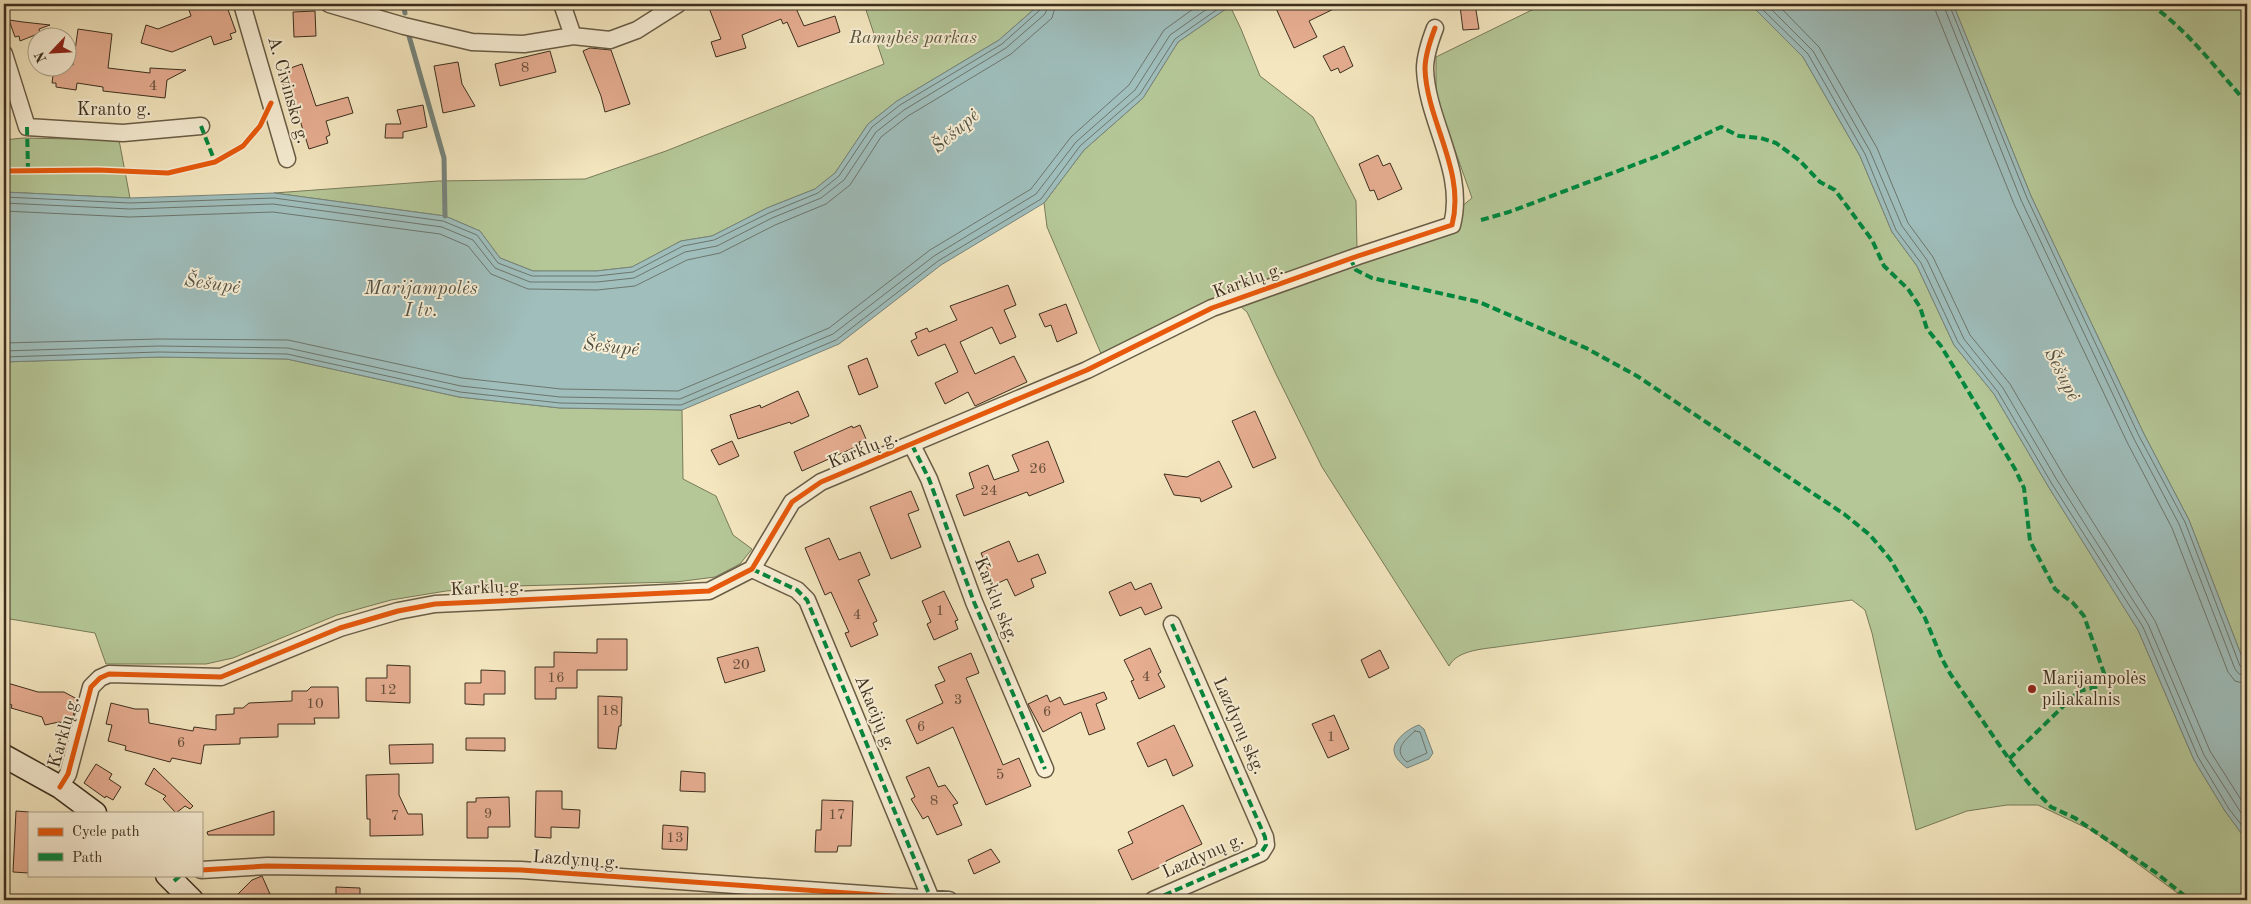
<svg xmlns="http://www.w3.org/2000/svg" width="2251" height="904" font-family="'Old Standard TT',serif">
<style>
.green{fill:#b5c797;stroke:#787b5a}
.water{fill:#9fbebc;stroke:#77857d}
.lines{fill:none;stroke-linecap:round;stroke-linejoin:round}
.shore{stroke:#6d766d;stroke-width:1}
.stream{stroke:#77857d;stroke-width:5}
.building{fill:#e7ae92;stroke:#3b2f1e}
.minor-casing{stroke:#695d46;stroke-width:19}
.secondary-casing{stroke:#3b2f1e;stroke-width:25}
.minor{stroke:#f8efd6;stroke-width:16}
.secondary{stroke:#f8efd6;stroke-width:22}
.quiet{stroke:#00873e;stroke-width:4;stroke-dasharray:8 4;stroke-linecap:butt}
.cycleway-casing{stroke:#f8efd6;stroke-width:8}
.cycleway{stroke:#e8590c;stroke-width:5}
.poi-dot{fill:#8f2418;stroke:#f8efd6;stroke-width:2}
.labels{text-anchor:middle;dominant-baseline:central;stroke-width:4;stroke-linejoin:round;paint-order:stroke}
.number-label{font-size:15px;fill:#664f3b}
.park-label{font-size:18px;font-style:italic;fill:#5a553c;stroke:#f8efd6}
.street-label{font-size:18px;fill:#3b2f1e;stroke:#f8efd6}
.poi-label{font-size:18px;fill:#3b2f1e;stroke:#f8efd6;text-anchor:start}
.water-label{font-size:19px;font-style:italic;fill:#545346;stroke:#f8efd6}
</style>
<rect width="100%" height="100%" fill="#f4e7c0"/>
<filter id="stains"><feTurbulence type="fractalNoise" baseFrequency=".004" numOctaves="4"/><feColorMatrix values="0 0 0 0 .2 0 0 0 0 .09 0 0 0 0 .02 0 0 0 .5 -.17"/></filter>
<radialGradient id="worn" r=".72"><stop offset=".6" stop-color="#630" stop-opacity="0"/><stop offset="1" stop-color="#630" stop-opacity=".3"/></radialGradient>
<path class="green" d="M864,4H1040L999,40L897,101L868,124L835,173L815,189L767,208L712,236L681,241L632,267L596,271H533L500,258L480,231L445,216L274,193L438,181L585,179L666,151L884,64Z
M1544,4H1750L1803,57L1860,156L1892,232L1917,266L1954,345L1994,394L2048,486L2138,630L2194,760L2225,811L2247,841V900H2187L2093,831L2038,805H2007L1967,811L1916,830L1872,633L1865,610L1852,600L1504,646C1486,649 1458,649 1449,666L1322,467L1275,372L1247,312L1225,293L1163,323L1102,356L1047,227L1044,203L1084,150L1143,98L1178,42L1230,6L1241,29L1260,76L1313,117L1356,201L1357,248L1445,220L1472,198L1436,97V57Z
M1953,4H2247V670L2189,520L2144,434L2031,196Z
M23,138L119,140L130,198L4,192V140Z
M159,357L287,359L459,397L560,408L682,410L683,479L716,496L733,535L752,549L740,564L715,577L676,582L513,586L446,591L391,600L337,615L233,658L206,664H106L95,633L4,618V362Z"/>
<path class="water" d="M1040,4H1233L1178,42L1143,98L1084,150L1044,203L941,265L839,344L682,410L560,408L459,397L287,359L159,357L4,362V192L130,198L274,193L445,216L480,231L500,258L533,271H596L632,267L681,241L712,236L767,208L815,189L835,173L868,124L897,101L999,40Z
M1750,4H1953L2031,196L2144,434L2189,520L2247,670V841L2225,811L2194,760L2138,630L2048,486L1994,394L1954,345L1917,266L1892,232L1860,156L1803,57Z
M1419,725L1424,729L1433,753L1429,759L1407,768C1402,764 1395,759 1394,751C1393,740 1409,728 1419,725Z"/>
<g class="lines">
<path class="shore" d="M1757,4L1808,54L1865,154L1896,230L1921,263L1958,342L1998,392L2052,484L2143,627L2198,757L2229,809L2247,832
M1766,4L1813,51L1870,151L1902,226L1927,260L1964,339L2003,388L2057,480L2148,624L2204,755L2247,822
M1777,4L1819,47L1877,148L1908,223L1933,257L1970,335L2010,384L2064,476L2155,621L2210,751L2247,809
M1935,4L1936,12L2014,204L2127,442L2172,528L2228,672L2235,681L2247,684
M1943,4L2021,200L2134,439L2179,524L2235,669L2239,674L2247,676
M1949,4L2027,198L2139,436L2185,522L2240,666L2247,670
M4,197L130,203L274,198L443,221L477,235L498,263L532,276H597L633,272L683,246L714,240L769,213L818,193L839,176L872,127L900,105L1002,44L1041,9L1043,4
M4,203L130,209L273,204L442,227L473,240L495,268L530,282H597L634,278L685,252L717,246L772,218L821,198L844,180L876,132L904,110L1006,48L1045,14L1049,4
M4,211L130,217L273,212L440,234L468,246L491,274L528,289L597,290L635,286L687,260L720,253L775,225L826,204L850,185L881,137L908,116L1011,54L1052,18L1056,4
M4,343L159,339L288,340L462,378L561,389L678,391L829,328L930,250L1031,189L1071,137L1129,85L1164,30L1200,4
M4,351L159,346L288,348L461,386L560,397L680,399L833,334L934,256L1036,194L1076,142L1135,90L1170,35L1214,4
M4,357L159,352L287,354L460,392L560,403L681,405L836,340L938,261L1041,199L1080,146L1140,94L1175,39L1225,4
M1415,731L1420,732L1427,753L1407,762C1392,750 1405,740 1415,731Z"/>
<path class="stream" d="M403,4L405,13
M409,36L444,158L445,216"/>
</g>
<path class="building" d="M187,4H226L236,32L230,34L232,39L214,45L211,36L172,52L141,43L146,25L158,29L191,16Z
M720,4H794L804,26L835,16L840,32L798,47L787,22L783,24L781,19L742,35L746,48L716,57L711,42L721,39L709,8Z
M1274,4H1344L1309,21L1317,37L1294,48Z
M1475,4L1479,29L1463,30L1460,6Z
M315,11L316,36L294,37L293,12Z
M9,20L23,22L50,25L39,29L40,33L20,41L19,36L15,37Z
M78,29L112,34L108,68L150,73V68L186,70L167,80L165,98L103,91V87L77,83L76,90L56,87V83H52L54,68H68V64L73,65Z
M1344,46L1353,66L1340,73L1338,68L1331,71L1323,56Z
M590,48L611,50L630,104L605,112L601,96L583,51Z
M550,51L556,72L500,86L495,64Z
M458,62L462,84L475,106L443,113L434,66Z
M302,64L316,106L348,97L353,113L326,121L330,135L326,137L328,143L309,149L292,95L288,90L285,91L279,72Z
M423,105L427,127L403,132V138H385L386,124H401L397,110Z
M1378,155L1383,166L1390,163L1402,189L1378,200L1374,190L1370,191L1359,164Z
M1008,285L1016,305L1004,310L1016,337L1000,344L992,327L960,342L975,374L1014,356L1027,382L975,406L968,392L945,404L935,383L958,372L945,344L918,356L911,341L917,338L915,333L927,328L929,332L957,320L950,306Z
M1066,304L1077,333L1057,342L1051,325L1045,327L1039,314Z
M867,358L878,387L859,395L848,366Z
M798,391L809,416L791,424L790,422L738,439L730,415L760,405L761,408Z
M1255,411L1276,458L1253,468L1232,421Z
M860,425L866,439L859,442L860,445L802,471L794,452L852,426L853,428Z
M732,441L739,456L719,465L711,450Z
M1048,441L1064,482L1029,496L1027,492L964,516L956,495L974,488L969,473L988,465L994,480L1019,471L1012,455Z
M1219,461L1232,487L1201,502L1200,498L1174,495L1164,474L1187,477Z
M911,491L919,510L908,514L921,547L891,559L870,507Z
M829,538L839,560L860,552L870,575L858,580L877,621L873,623L878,635L851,647L845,633L849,632L831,592L825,595L805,548Z
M1009,541L1018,562L1038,554L1046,573L1031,579L1034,587L1015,596L1007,579L994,585L981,553Z
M1131,582L1135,590L1151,583L1162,608L1145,615L1141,607L1120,616L1109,592Z
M944,591L958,620L955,621L958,629L934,640L927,624L931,622L922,601Z
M597,639H627V670H577V688H556V699H535V667H554V652L597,653Z
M758,647L765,671L725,683L717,658Z
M1150,648L1161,672L1158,674L1165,687L1139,699L1131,681L1134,680L1124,660Z
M1380,650L1389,668L1369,678L1361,660Z
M971,653L979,673L966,678L1003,765L1019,758L1031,786L986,805L953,727L917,744L906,720L943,703L935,685L945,681L938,667Z
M387,665L410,666V703L366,701V678H387Z
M481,670L505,671V694H484V705L465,704V683H481Z
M4,682L38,692H64L77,699L71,725L59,722L45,725L42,717L11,708L12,705L4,702Z
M311,687H338L339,718H314L315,724H278V737L240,738V744L204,745L201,764L172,758L170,762L125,750L126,746L108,741L112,725L106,724L111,703L135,709H148L149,723L193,731L194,727L216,730V715L234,714V708H243L249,703L292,701V691H307Z
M1104,692L1107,699L1096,704L1105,729L1089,735L1081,712L1043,732L1028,704L1047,695L1050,702L1060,697L1064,705Z
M598,696L622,697L621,726H619L616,749L598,748Z
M1334,715L1349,749L1328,758L1312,724Z
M1174,725L1193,766L1173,776L1166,759L1148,767L1137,743Z
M466,738H505V751L466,750Z
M433,744V763L390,764L389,745Z
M96,764L112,774L109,779L121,787L113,800L106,796L105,798L84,783Z
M929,767L938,787L945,785L958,803L953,805L962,825L937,835L928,816L923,819L911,799L915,797L906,777Z
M154,768L193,806L190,809L185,806L176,813L163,799L166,796L145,784Z
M681,771L705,773V792L680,791Z
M399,774V795L408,814H422L423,835L370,836V819H367L366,775Z
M536,791H562V809L580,810L579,828L551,827V838L535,837Z
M509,797L510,827H488V838H467V802H476V798Z
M822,800L853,801L851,846H838L837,852H815L816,830H821Z
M1183,805L1202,844L1166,861L1167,864L1132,880L1118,850L1133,843L1128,832Z
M16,811L29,812V873L13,872Z
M274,811V835H208L207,832Z
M663,825L688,827L687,850L662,849Z
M991,849L1000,862L974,874L968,860Z
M262,876L270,894L242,900H232L252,880Z
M336,887L360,888V900H336Z"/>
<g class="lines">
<defs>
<path id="minor" d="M242,4L287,159
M329,4L404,26L472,42L524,44L573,36L610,40L637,30L678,4
M562,4L573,36
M4,54L27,127L123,133L201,126
M912,445L929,479L974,602L1045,769
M752,569L797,590L807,600L931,899
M60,787L68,774L91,687L100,678L109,674L221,677L340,628L398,611L435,604L709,591L752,569L792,502L821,482L1087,370L1212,308L1358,256L1452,225C1466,171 1427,122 1425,69C1425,55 1430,41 1435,28
M201,870L267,866L521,870L949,900
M1153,900L1261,853L1266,845L1265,837L1172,624"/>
<path id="secondary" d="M4,756L60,787L95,813
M167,875L192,900"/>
</defs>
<use href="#minor" class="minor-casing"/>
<use href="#secondary" class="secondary-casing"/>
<use href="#minor" class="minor"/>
<use href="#secondary" class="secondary"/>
<path class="quiet" d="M2150,4C2188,30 2216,69 2247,103
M201,126L215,162
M27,127L28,170
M1481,220L1509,212L1663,154L1721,127L1739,136L1761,138L1776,143L1799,160L1820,182L1835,190L1872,240L1884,266L1908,289L1920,307L1927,329L1941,346L2015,469L2024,488L2030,541L2055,589L2073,603L2084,616L2105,676L2100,686L2079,691L2009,759
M1350,258L1356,270L1372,278L1479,302L1586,348L1637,376L1844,514L1870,535L1890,559L1925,618L1942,659L1951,675L2009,759L2030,785L2051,807L2075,818L2155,872L2190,900
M912,445L929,479L974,602L1045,769
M752,569L797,590L807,600L931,899
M174,881L181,875
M1153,900L1261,853L1266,845L1265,837L1172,624"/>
<defs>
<path id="cycleway" d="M4,171L98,170L168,173L215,162L243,146L260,126L271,103
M60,787L68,774L91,687L100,678L109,674L221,677L340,628L398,611L435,604L709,591L752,569L792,502L821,482L1087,370L1212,308L1358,256L1452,225C1466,171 1427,122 1425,69C1425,55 1430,41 1435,28
M201,870L267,866L521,870L949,900"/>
</defs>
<use href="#cycleway" class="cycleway-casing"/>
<use href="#cycleway" class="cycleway"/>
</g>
<circle class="poi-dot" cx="2032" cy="689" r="5"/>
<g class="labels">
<g class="number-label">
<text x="525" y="68">8</text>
<text x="153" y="86">4</text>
<text x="1038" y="469">26</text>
<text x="989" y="491">24</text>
<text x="940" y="611">1</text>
<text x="857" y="615">4</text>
<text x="741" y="665">20</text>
<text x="1146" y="677">4</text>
<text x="556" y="678">16</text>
<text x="388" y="690">12</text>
<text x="958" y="700">3</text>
<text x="315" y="704">10</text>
<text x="610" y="711">18</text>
<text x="1047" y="712">6</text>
<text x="921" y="727">6</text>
<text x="1331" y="737">1</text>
<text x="181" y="743">6</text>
<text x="1000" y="775">5</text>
<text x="934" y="801">8</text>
<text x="488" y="814">9</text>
<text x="837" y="815">17</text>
<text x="395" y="816">7</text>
<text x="675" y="838">13</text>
</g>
<g class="park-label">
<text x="913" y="38">Ramybės parkas</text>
</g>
<g class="street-label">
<text transform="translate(288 90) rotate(74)">A. Civinsko g.</text>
<text x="114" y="110">Kranto g.</text>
<text transform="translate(1248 281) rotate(-20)">Karklų g.</text>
<text transform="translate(863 450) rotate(-22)">Karklų g.</text>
<text transform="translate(487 588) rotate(-3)">Karklų g.</text>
<text transform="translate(996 600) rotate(68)">Karklų skg.</text>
<text transform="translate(875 713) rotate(67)">Akacijų g.</text>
<text transform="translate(1239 726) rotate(66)">Lazdynų skg.</text>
<text transform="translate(64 732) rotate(-74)">Karklų g.</text>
<text transform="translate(1203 856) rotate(-24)">Lazdynų g.</text>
<text transform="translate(576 860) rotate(4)">Lazdynų g.</text>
</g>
<g class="poi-label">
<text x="2042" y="679">Marijampolės<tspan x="2042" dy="21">piliakalnis</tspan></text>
</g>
<g class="water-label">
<text transform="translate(956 132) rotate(-41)">Šešupė</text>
<text transform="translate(212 285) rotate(8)">Šešupė</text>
<text x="421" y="289">Marijampolės<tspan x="421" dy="22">I tv.</tspan></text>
<text transform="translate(611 348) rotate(6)">Šešupė</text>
<text transform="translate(2061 375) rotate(63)">Šešupė</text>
</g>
</g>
<rect width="2251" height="904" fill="none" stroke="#f4e7c0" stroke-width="20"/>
<rect x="5" y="5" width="2241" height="894" fill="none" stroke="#3b2f1e" stroke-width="2.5"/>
<rect x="10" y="10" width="2231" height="884" fill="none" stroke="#3b2f1e"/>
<rect x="28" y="812" width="175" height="65" fill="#f8efd6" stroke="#aca28c"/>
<rect x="38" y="828" width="25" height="8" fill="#e8590c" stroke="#aca28c"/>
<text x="72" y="836" font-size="15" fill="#3b2f1e">Cycle path</text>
<rect x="38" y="853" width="25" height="8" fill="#00873e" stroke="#aca28c"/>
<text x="72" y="862" font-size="15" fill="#3b2f1e">Path</text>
<g transform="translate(52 52) rotate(245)"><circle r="24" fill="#f8efd6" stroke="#aca28c"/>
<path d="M0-4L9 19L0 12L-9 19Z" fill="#8f2418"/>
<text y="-8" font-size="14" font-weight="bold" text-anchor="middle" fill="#3b2f1e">N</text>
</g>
<rect width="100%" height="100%" filter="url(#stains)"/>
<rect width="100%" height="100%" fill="url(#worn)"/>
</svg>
